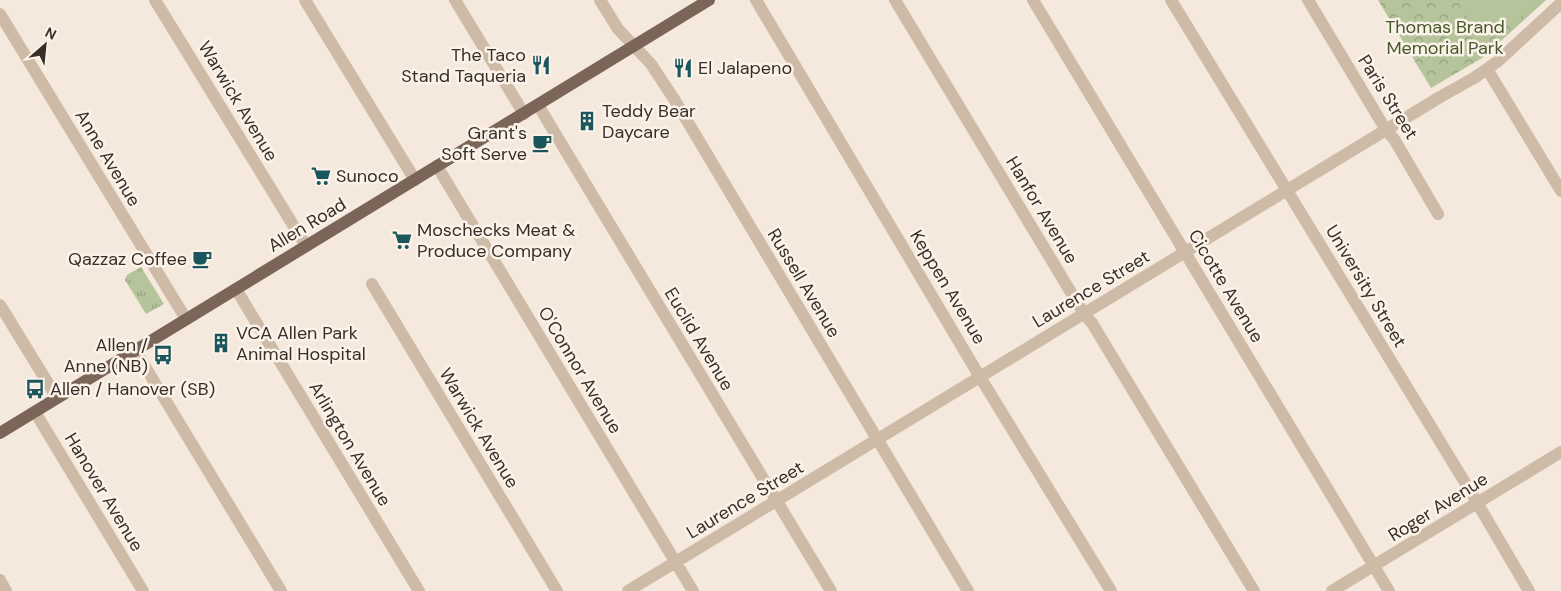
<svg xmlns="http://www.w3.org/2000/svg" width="1561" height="591" font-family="'DM Sans',sans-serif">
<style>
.grass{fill:url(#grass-tufts)}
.forest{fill:url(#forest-crowns)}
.garden{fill:#b5c49b}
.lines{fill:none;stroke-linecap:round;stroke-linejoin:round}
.minor{stroke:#cdbaa7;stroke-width:12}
.major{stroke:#7b6558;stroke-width:12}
.labels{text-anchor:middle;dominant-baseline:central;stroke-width:5;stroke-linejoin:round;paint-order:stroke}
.park-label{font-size:18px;fill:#46582a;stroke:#fbf3e9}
.poi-label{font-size:18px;fill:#392e28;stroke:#fbf3e9;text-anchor:start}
.street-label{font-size:18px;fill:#392e28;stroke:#fbf3e9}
</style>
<defs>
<pattern id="grass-tufts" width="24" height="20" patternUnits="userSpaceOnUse" patternTransform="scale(1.25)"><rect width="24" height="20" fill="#b5c49b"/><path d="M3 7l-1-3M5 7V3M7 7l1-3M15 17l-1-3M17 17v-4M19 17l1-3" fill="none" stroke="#94a07e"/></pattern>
<pattern id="forest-crowns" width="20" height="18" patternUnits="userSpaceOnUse" patternTransform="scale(1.25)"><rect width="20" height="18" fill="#b5c49b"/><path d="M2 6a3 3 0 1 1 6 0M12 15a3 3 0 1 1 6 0" fill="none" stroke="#94a07e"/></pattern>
</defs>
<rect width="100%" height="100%" fill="#f4e9dc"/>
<path class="grass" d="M141,267L164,304L146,314L125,280L127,275Z"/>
<path class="forest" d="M1378,0H1546L1482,58L1431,88Z"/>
<path class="garden" d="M1466,0H1533L1537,6L1482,42C1468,26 1464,22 1466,0Z"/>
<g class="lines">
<path class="minor" d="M155,0L306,246
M305,0L415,180
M455,0L524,114
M600,0L618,29L651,64L674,99L968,591
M756,0L980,377L1111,591
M895,0L1084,314L1092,323L1254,591
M1033,0L1389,591
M1171,0L1472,494L1529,591
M1308,0L1386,130L1394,139L1438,214
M0,14L186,319
M1487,69L1561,191
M538,105L831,591
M437,166L693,591
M372,284L557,591
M236,289L419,591
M0,305L57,398
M135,350L281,591
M35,412L143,591
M0,580L6,591
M628,591L1440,97L1474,78L1497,62L1561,3
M1332,591L1561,452"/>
<path class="major" d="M0,433L709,0"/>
</g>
<defs>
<symbol id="restaurant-bare" viewBox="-9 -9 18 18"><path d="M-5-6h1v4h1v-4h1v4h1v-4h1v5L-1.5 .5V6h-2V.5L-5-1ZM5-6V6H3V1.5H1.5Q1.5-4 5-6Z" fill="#1b565d" stroke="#fbf3e9" stroke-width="2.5" paint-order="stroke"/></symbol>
<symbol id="building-bare" viewBox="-9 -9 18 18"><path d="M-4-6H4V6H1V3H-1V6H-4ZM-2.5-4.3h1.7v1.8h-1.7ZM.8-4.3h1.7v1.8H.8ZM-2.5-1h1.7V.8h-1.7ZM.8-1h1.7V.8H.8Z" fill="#1b565d" stroke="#fbf3e9" stroke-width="2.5" paint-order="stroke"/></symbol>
<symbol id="cafe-bare" viewBox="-9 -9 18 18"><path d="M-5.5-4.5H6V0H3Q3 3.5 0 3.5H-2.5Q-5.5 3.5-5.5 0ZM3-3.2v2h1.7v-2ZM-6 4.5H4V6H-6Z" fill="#1b565d" stroke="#fbf3e9" stroke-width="2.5" paint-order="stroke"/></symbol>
<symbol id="supermarket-bare" viewBox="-9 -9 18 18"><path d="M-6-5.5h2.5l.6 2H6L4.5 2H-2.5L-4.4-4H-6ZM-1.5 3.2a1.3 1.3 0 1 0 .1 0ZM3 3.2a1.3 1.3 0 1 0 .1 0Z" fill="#1b565d" stroke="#fbf3e9" stroke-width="2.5" paint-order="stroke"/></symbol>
<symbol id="bus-bare" viewBox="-9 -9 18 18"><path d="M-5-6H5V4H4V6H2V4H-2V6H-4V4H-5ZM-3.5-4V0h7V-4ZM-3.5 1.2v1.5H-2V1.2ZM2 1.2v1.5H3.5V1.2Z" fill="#1b565d" stroke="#fbf3e9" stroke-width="2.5" paint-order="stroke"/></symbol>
</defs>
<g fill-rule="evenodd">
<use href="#restaurant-bare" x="527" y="51" width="28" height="28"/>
<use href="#restaurant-bare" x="669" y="54" width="28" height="28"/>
<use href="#building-bare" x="573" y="107" width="28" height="28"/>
<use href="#cafe-bare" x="528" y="129" width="28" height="28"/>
<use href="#supermarket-bare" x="307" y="162" width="28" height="28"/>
<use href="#supermarket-bare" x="388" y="226" width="28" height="28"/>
<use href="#cafe-bare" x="188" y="245" width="28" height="28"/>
<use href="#building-bare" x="207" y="329" width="28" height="28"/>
<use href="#bus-bare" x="149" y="341" width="28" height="28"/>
<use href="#bus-bare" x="21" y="375" width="28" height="28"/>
</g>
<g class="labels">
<g class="park-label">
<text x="1445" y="27">Thomas Brand<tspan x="1445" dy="21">Memorial Park</tspan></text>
</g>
<g class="poi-label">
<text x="526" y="55" text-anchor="end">The Taco<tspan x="526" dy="21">Stand Taqueria</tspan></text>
<text x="698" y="68">El Jalapeno</text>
<text x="602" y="111">Teddy Bear<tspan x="602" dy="21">Daycare</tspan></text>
<text x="527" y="133" text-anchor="end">Grant's<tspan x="527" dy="21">Soft Serve</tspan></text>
<text x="336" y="176">Sunoco</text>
<text x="417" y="230">Moschecks Meat &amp;<tspan x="417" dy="21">Produce Company</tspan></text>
<text x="187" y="259" text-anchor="end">Qazzaz Coffee</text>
<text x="236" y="333">VCA Allen Park<tspan x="236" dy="21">Animal Hospital</tspan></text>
<text x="148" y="345" text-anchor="end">Allen /<tspan x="148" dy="21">Anne (NB)</tspan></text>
<text x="50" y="389">Allen / Hanover (SB)</text>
</g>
<g class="street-label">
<text transform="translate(1388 97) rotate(58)">Paris Street</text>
<text transform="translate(238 101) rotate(59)">Warwick Avenue</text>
<text transform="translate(108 158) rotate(59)">Anne Avenue</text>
<text transform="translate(1042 210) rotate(59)">Hanfor Avenue</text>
<text transform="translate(307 225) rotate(-31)">Allen Road</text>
<text transform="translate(804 283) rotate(59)">Russell Avenue</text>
<text transform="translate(1226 286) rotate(59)">Cicotte Avenue</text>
<text transform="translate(1366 286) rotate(59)">University Street</text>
<text transform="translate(948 287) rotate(59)">Keppen Avenue</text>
<text transform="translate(1091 289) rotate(-31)">Laurence Street</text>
<text transform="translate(699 339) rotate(59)">Euclid Avenue</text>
<text transform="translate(580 370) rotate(59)">O'Connor Avenue</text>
<text transform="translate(479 428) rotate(59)">Warwick Avenue</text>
<text transform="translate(350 444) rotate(59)">Arlington Avenue</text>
<text transform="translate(104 492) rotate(59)">Hanover Avenue</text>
<text transform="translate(745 500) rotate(-31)">Laurence Street</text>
<text transform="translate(1438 507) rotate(-32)">Roger Avenue</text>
</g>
</g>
<g transform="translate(45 45) rotate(27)" stroke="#fbf3e9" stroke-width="4" paint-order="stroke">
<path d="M0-4L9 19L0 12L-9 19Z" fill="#392e28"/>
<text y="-8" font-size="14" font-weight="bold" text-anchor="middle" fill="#392e28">N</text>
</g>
</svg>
